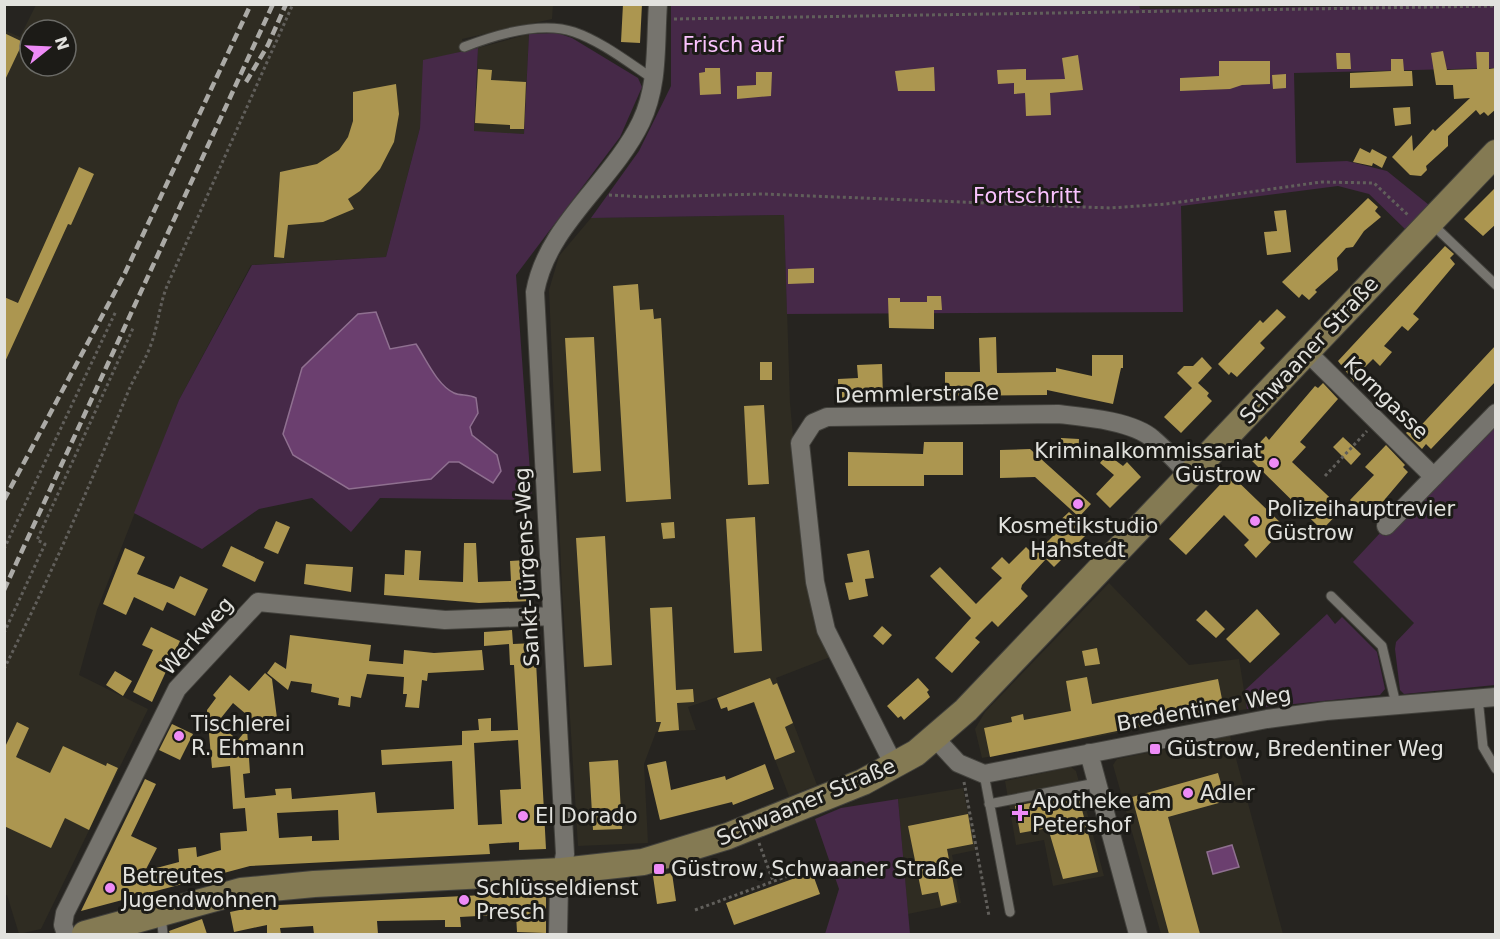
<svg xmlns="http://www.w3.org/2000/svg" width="1500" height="939" font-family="'DejaVu Sans',sans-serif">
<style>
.built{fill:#2f2c22;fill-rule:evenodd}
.green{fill:#462948}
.water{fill:#6b3f6f;stroke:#8f7090;stroke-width:1.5}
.building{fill:#ac9650;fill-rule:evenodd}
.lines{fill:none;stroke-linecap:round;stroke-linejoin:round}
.lane-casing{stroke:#42413c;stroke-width:11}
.street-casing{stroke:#42413c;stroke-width:20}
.secondary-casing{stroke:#42413c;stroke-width:28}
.path{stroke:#615f5b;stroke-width:3;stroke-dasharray:3 3;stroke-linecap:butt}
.lane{stroke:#76746e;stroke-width:9}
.street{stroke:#76746e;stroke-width:18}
.secondary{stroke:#847a53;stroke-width:26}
.rail{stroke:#abaaa6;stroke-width:4.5;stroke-dasharray:9 4.5;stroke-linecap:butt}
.poi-dot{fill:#ee8bf7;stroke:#1c1b17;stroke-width:2}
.labels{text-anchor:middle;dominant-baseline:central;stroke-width:6;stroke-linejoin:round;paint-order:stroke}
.park-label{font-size:21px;fill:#fac3fe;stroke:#1c1b17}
.street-label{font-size:21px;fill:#e2e2de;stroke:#1c1b17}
.poi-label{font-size:21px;fill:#e2e2de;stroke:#1c1b17;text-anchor:start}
</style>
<rect width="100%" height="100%" fill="#262420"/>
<path class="built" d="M1139,4L1346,5L1139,9Z
M36,5H553L552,19L462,39L465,51L424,61L420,128L386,257L251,265L179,400L97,610L79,675L148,709L41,929L19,934L7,895H4V30L20,37ZM30,30H66V66H30Z
M529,34L524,134L474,132L478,48Z
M784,215L790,403L807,590L817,627L830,657L776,678L817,785L789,796L747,687L688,707L696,730L656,732L644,764L648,843L578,846L562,589L549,290L559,256L591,218Z
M1109,583L1189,665L1239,659L1247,709L982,758L975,729L985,712Z
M1230,736L1283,934H1161L1113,765L1117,759Z
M1071,767L1076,771L1104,876L1053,886L1044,840L1016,845L1005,781Z
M963,788L976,850L952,855L961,903L908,914L898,799Z"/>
<path class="green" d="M1139,4L1140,9L1495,5V68L1294,73L1296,163L1347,161L1387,171L1429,205L1405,229L1369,194L1338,186L1181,206L1183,312L787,314L784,215L591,218L639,151L671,86V5Z
M557,33L572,38L638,78L642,87L620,137L516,275L532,500L380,498L351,532L312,498L259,509L202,549L134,513L179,400L252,265L386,257L420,128L423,60L478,48L474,131L524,134L529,34Z
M1495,424V685L1404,694L1400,690L1395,649L1396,642L1414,623L1353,562L1381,532L1385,536Z
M1327,614L1335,624L1342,617L1377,652L1385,689L1380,695L1247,709L1244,691Z
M898,799L910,934H825L839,889L815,819L841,808Z"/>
<path class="water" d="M376,312L390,349L416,344C426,359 437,385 454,393C460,396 469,394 476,398L478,413L470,427L472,435L497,455L501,471L493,483L459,462H449L431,479L349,489L293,455L283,434L302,368L358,314Z
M1232,845L1239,867L1213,874L1207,852Z"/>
<path class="building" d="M623,4H642L640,43L621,42Z
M4,33L23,42L4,82Z
M1443,51L1447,70L1477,69L1476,52H1489V69L1496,68V109L1488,116L1484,112L1480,115L1476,110L1448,136V146L1426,166L1427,170L1421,176L1410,175L1392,157L1412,135L1413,151L1433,129L1435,131L1470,98L1454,99L1453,85H1436L1431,53Z
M1336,53H1350L1351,69H1337Z
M1078,55L1083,90L1050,93L1051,115L1026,116L1025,93L1014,94V83L998,84L997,70L1026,69V80L1065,79L1062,58Z
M1391,59H1403L1404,71H1412L1413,86L1350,88V73L1391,71Z
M1219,61H1270V84L1242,85L1230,89L1180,91V78L1219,76Z
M934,67L935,91H898L895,71Z
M705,68H720L721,94L700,95L699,73L705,72Z
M478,69L492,70L491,80L526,82L524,129H510V125L475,123Z
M756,72H772L771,96L737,99V86L756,85Z
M1286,74V88L1273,89L1272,75Z
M396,84L399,114L394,142L380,169L360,191L348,199L354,209L323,222L288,225L284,258L274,257L280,172L317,164L339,150L348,137L353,121V92Z
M1410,107L1411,124L1395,126L1393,108Z
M1360,148L1370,153L1372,149L1387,157L1382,168L1373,163L1372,166L1353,162Z
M79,167L94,174L71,225L68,224L4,364V297L18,303Z
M1496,187V224L1483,236L1464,219Z
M1368,198L1378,207L1375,211L1381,217L1364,231L1353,247L1346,248L1337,258L1338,270L1315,290L1317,292L1309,300L1302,294L1299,298L1282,282Z
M1286,210L1291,252L1267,255L1264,232L1277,231L1274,211Z
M1445,246L1454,254L1450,258L1455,264L1413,314L1419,319L1408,331L1402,326L1384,346L1392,352L1380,366L1373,359L1354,378V382L1338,361Z
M814,268V283L788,284V269Z
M638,284L640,310L653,309L654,319L661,318L671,499L626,502L613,286Z
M927,296H941L942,310H934V329L889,328L888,298H900V302H927Z
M1277,309L1286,317L1260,343L1265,348L1237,377L1231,372L1229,375L1218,364L1260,320L1263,323Z
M594,337L601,471L573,473L565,338Z
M996,337L997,373L1056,372V368L1092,376V355H1123V368H1121L1113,404L1047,390V395L945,396V372H980L979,338Z
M1496,345V381L1431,449L1426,444L1422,449L1406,433L1408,431L1412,435Z
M1202,357L1212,368L1198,383L1209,393L1207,396L1212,401L1181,433L1164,417L1192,388L1177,373L1184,366H1193Z
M760,362H772V380H760Z
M882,364L883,397L838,398V379L858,378L857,365Z
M1323,383L1338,399L1300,442L1306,447L1292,462L1342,509L1322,530L1247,456L1266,436L1269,440L1315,386L1318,388Z
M764,405L769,484L748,485L744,406Z
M1343,437L1361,454L1351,465L1333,447Z
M1061,438L1079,439L1078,457L1061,456Z
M924,442H963V475H924V486H848V452L923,454Z
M1386,445L1405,465L1403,467L1408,472L1375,511L1372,508L1366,515L1350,500L1374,475L1365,467Z
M1030,449L1091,504L1079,517L1035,477L1000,478V450Z
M1107,454L1123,466L1127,462L1141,477L1110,508L1096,494L1114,475L1100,463Z
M1230,474L1285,527L1256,558L1244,545L1249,540L1224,515L1186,555L1169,539Z
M1069,512L1084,526L1081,530L1086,535L1054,567L1046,559L1022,585L1021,589L1028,596L998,627L992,621L975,638L980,642L952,673L946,668L935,658L971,618L930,576L940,567L976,604L1002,578L991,568L1002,557L1009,564L1026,547L1034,555L1059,530L1054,526Z
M755,517L762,651L734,653L726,519Z
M276,521L290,527L278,554L264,548Z
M674,522L675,538L663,539L661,523Z
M605,536L612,665L584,667L576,538Z
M464,543H476L478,582L511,581L510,561L526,560L532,601L479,603L384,595L385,574L404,575L405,550L421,551L419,580L463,582Z
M231,546L264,562L255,582L222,566Z
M125,548L145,557L137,574L174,589L180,576L208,589L195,616L167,602L163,611L134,597L126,615L103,604Z
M869,550L874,578L865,579L868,596L849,600L845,583L853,582L847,554Z
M306,564L353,567L351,592L304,584Z
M672,607L676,690L693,689L694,702L677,703L679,730L658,732L661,722H656L650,608Z
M1257,609L1280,634L1250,663L1226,639Z
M1206,610L1225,629L1216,638L1196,620Z
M882,626L892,635L883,645L873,636Z
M151,627L180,641L152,702L133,692L153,650L142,645Z
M512,630L513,644L535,643L546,849L519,850V842L489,844L490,854L250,866L81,911L145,779L156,784L131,836L157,848L145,871L179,862L178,849L196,847L197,857L221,850L220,833L247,831L245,808L233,809L230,766L212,768L207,710L216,698L213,695L230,675L249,691L265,673L272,679L279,734L263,720L259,725L233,703L217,723L238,740L247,729L250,773L243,774L245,798L276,795L275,789L291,788L292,799L375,792L377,813L454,809L452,761L382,765L381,750L462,745V731L479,730L478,719L491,718V731L518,730L514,665H510L509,644L484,646V632ZM518,740L521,789L500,790L502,824L478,825L474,743ZM338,810L339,840L312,841V836L279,838L277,813Z
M290,635L371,645L369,661L403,664L404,650L434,653L482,650L484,670L428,673L427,681L422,680L419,708L405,707L407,694H403L404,677L367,674L361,698L351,696L350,707L338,705L339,698L311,692L312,684L291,681L288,690L267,673L275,662L286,669Z
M1097,648L1100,664L1085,666L1082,651Z
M115,671L132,681L123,696L106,685Z
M1087,677L1092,704L1218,679L1224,709L990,757L984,728L1012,722L1011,717L1023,714L1024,720L1071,711L1066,681Z
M770,678L773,685L777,683L793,723L785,727L795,752L775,760L754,702L728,711L727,707L721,709L717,698Z
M918,678L929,690L927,692L930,697L904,720L901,716L898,718L887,706Z
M17,722L29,728L16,757L50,773L63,746L106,766L107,763L118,768L89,830L65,818L51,848L4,826V749Z
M172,724L193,734L180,760L159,750Z
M618,760L622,829L593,830L589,762Z
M666,761L671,790L725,776L726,780L765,764L774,789L733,805L732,802L660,820L647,765Z
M1218,773L1226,801L1168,817L1200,934H1169L1132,797Z
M1078,794L1098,872L1063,879L1048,828L1020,833L1015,806Z
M968,814L973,844L947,849L957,902L941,906L938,892L922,895L908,826Z
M812,872L820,894L734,925L726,903Z
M672,873L676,901L657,904L653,876Z
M546,892V933L517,932L516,914L460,917L461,927H445V920L377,921L378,934H314L313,926L280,928L281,934H267V925L234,932L230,912L258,906Z
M202,919L207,934H170L169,931Z"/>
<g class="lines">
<defs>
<path id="lane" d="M464,47C495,35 542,21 574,32C603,42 630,64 655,80
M1432,224L1496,285
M1331,596L1382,646L1396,704
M1478,698L1483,747L1496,769
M984,774L1010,912
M989,804L1096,783
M161,915L163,934"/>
<path id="street" d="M1307,352L1434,477
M1386,526L1496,413
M935,738L958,763L984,774L1267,719L1326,711L1496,697
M1089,753L1138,934
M895,767L826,630L815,582L800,443L813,423L827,417L1058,414C1085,417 1133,421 1153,439C1166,450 1178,463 1190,476
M66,934L63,925L65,913L177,689L258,602L445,620L552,616
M558,934L559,885L565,854L535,292C547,225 612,182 641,122C659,84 655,45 658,4"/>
<path id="secondary" d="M85,934L241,891L314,884L562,871L643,862L728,836L863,782L916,753L966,710L1496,153"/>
</defs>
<use href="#lane" class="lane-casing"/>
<use href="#street" class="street-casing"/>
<use href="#secondary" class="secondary-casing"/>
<path class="path" d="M674,19L1496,6
M609,195L646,197L762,194L1110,208L1166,204L1321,182L1374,183L1409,216
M1325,476L1367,431
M4,549L116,311
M4,633L45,544L37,540L134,326
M4,669C49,579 90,486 128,392C134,377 144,363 150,347C158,327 159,306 167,286L293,4
M964,782L989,916
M759,843L773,881
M695,910L810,868"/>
<use href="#lane" class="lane"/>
<use href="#street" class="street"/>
<use href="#secondary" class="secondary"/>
<path class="rail" d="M246,82L268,45L286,4
M4,500L125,273L251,4
M4,590L273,4"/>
</g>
<g class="poi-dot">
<circle cx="1274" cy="463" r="6"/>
<circle cx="1078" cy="504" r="6"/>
<circle cx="1255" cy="521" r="6"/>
<circle cx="179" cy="736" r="6"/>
<rect x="1149" y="743" width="12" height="12" rx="3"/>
<circle cx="1188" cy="793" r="6"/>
<path d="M1017 804h6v6h6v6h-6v6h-6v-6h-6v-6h6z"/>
<circle cx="523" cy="816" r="6"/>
<rect x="653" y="863" width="12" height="12" rx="3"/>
<circle cx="110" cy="888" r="6"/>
<circle cx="464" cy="900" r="6"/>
</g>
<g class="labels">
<g class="park-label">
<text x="733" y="45">Frisch auf</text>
<text x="1027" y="196">Fortschritt</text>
</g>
<g class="street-label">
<text transform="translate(1309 350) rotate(-47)">Schwaaner Straße</text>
<text transform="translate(917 394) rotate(-1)">Demmlerstraße</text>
<text transform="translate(1386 398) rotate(44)">Korngasse</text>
<text transform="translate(527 567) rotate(-93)">Sankt-Jürgens-Weg</text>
<text transform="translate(197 636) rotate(-48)">Werkweg</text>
<text transform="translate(1204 709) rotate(-10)">Bredentiner Weg</text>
<text transform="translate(806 802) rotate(-23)">Schwaaner Straße</text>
</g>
<g class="poi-label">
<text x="1262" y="451" text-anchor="end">Kriminalkommissariat<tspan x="1262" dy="24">Güstrow</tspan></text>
<text x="1267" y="509">Polizeihauptrevier<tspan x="1267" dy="24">Güstrow</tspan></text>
<text x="1078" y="526" text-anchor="middle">Kosmetikstudio<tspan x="1078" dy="24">Hahstedt</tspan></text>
<text x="191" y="724">Tischlerei<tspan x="191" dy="24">R. Ehmann</tspan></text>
<text x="1167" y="749">Güstrow, Bredentiner Weg</text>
<text x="1200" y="793">Adler</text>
<text x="1032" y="801">Apotheke am<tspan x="1032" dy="24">Petershof</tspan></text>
<text x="535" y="816">El Dorado</text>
<text x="671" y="869">Güstrow, Schwaaner Straße</text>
<text x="122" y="876">Betreutes<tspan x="122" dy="24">Jugendwohnen</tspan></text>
<text x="476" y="888">Schlüsseldienst<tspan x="476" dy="24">Presch</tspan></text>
</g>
</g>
<rect width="1500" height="939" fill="none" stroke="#e2e2de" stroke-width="12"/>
<g transform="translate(48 48) rotate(72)"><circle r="28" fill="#1c1b17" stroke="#6b6b67" stroke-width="1.5"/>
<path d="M0-4.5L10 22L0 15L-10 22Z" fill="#ee8bf7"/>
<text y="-9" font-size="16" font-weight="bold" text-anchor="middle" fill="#e2e2de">N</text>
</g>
</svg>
